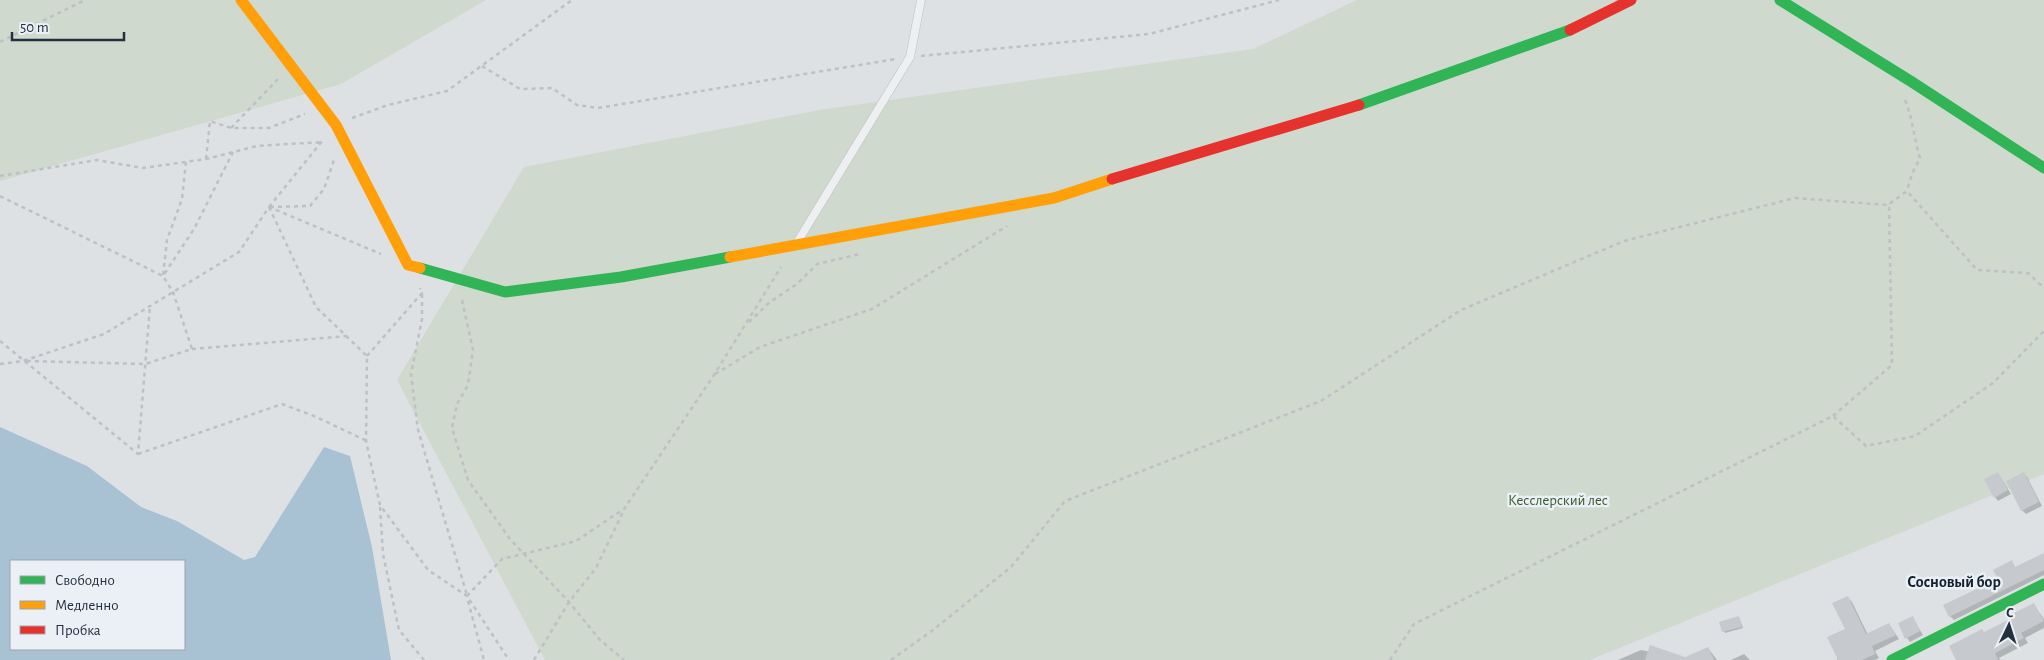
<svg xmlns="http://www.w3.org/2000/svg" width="2044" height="660" font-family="'Alegreya Sans',sans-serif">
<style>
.green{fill:#cfd9cd}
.water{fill:#a8c2d3;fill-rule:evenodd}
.shadow{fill:#0003}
.building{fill:#c6c9cd}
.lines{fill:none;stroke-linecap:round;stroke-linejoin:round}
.lane-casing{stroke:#bcbfc2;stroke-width:9}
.path{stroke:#bdc0c4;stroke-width:2.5;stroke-dasharray:4 4;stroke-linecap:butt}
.lane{stroke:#edeff1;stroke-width:8}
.fast{stroke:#30b455;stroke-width:11}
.slow{stroke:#ff9f0a;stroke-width:11}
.jam{stroke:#e5322d;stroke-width:11}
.labels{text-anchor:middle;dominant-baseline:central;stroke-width:5;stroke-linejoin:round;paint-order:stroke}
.park-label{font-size:15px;fill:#3c5c2f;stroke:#eaf0f5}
.neighbourhood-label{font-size:16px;font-weight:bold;fill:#16212f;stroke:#eaf0f5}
</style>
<rect width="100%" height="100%" fill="#dee1e4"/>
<path class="green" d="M0,0H486L341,84L0,181Z
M1357,0H2044V474L1590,660H545L397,380L524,167L819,110L1253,49Z"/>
<path class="water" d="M0,427L87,466L141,507L177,521L244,560L255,557L324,447L350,456L372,547L391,660H0ZM11,561H184V649H11Z"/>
<path class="shadow" d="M1998,473L2011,494L1998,501L1995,497Z
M2024,474L2027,477L2042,506L2026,514L2022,510Z
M2044,559V575L1954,620L1950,616L1999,579L2011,562L2016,568Z
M1848,598L1852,602L1868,635L1889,624L1899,639L1875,651L1879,658L1875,660H1837L1846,630Z
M2034,605L2044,619V628L2025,638L2028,643L1999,658L2000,660H1957L1985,633L2018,617Z
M1739,617L1743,628L1725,633L1720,623Z
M1912,617L1923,635L1910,642L1907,638Z
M1708,648L1717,660H1618L1641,650L1685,659Z
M1744,654L1750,660H1731Z"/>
<path class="building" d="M1998,472L2008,490L1994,498L1984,479Z
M2024,472L2039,502L2021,511L2006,481Z
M2044,553V570L1949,617L1943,605L1998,579L1993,570L2012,560L2015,567Z
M1848,596L1866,634L1889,623L1896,635L1872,646L1875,654L1862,660H1838L1827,637L1845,629L1832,603Z
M2034,603L2044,621L2021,633L2024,638L1995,653L1998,660H1956L1949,646L1982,629L1984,632L2016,616L2014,613Z
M1739,616L1742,627L1722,632L1719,622Z
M1913,616L1920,631L1905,639L1898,623Z
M1650,645L1685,657L1708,647L1714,660H1645Z"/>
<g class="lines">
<defs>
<path id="lane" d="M798,241L910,57L921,0"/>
</defs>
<use href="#lane" class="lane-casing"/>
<path class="path" d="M0,42L85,0
M921,56L1149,34L1279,0
M482,66L520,89L552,88L577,105L598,108L896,59
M1905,100C1913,119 1914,139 1920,158L1912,174L1907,191
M352,118L388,105L447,91L572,0
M231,128L278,79
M206,159L210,121L231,128H269L305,114
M186,162L182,199L167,240L163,276L194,229L233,152
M0,176L97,160L143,168L206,159L257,146L322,142
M0,196L163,276L173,292L192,349L145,364L27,361
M269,207L316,307L367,356L366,441L380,505L428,570L467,596L509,660
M269,207L323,140
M270,207L310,206L324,189L334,160
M422,294V319L411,374L418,430L467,595
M462,300L473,350L468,385L457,404L452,428L468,480L510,539L569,602L600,640L624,660
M749,322L770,302L797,284L817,264L860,254
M0,341L138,454L150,306
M192,349L347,336
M367,356L422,293L420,288
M0,364L23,361L104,334L239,252L269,207L381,254
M715,374L760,347L872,309L1007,226
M1833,416L1892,365L1889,204L1907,191L1977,270L2028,273L2044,288
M138,454L282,404L314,416L365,440
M380,507L383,554L399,630L424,660
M467,596L502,559L576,541L624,509L714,375L781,267
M468,601L484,660
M534,660L569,602L596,568L624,510
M891,660L933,630L1011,567L1065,501L1321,401L1461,310L1624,241L1795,198L1888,205
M1390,660L1414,624L1833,416L1866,446L1915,436L1993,383L2044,331"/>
<use href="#lane" class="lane"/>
<path class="fast" d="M1780,0L1912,82L2044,168
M1359,105L1570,30
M420,268L505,292L621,277L730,257
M1892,660L2044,584"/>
<path class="slow" d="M241,0L336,125L408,265L420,268
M730,257L1054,198L1112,179"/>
<path class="jam" d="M1570,30L1631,0
M1112,179L1359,105"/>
</g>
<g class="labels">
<g class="park-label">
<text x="1558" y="500">Кесслерский лес</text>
</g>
<g class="neighbourhood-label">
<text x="1954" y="582">Сосновый бор</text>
</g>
</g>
<rect x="10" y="560" width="175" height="90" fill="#eaf0f5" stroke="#9ba3ac"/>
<rect x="20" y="576" width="25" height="8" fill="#30b455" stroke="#9ba3ac"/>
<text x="55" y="585" font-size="15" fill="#24303f">Свободно</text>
<rect x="20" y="601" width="25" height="8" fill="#ff9f0a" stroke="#9ba3ac"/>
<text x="55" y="610" font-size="15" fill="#24303f">Медленно</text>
<rect x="20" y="626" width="25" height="8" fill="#e5322d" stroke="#9ba3ac"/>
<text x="55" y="635" font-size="15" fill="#24303f">Пробка</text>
<g transform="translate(2009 625) rotate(4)" stroke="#eaf0f5" stroke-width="4" paint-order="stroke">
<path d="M0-4L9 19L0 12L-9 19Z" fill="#24303f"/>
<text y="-8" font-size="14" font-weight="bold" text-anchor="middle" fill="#24303f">С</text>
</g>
<path d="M12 32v8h112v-8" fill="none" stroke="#24303f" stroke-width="2.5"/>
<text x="20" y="32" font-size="15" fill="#24303f" stroke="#eaf0f5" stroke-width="4" paint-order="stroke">50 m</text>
</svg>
